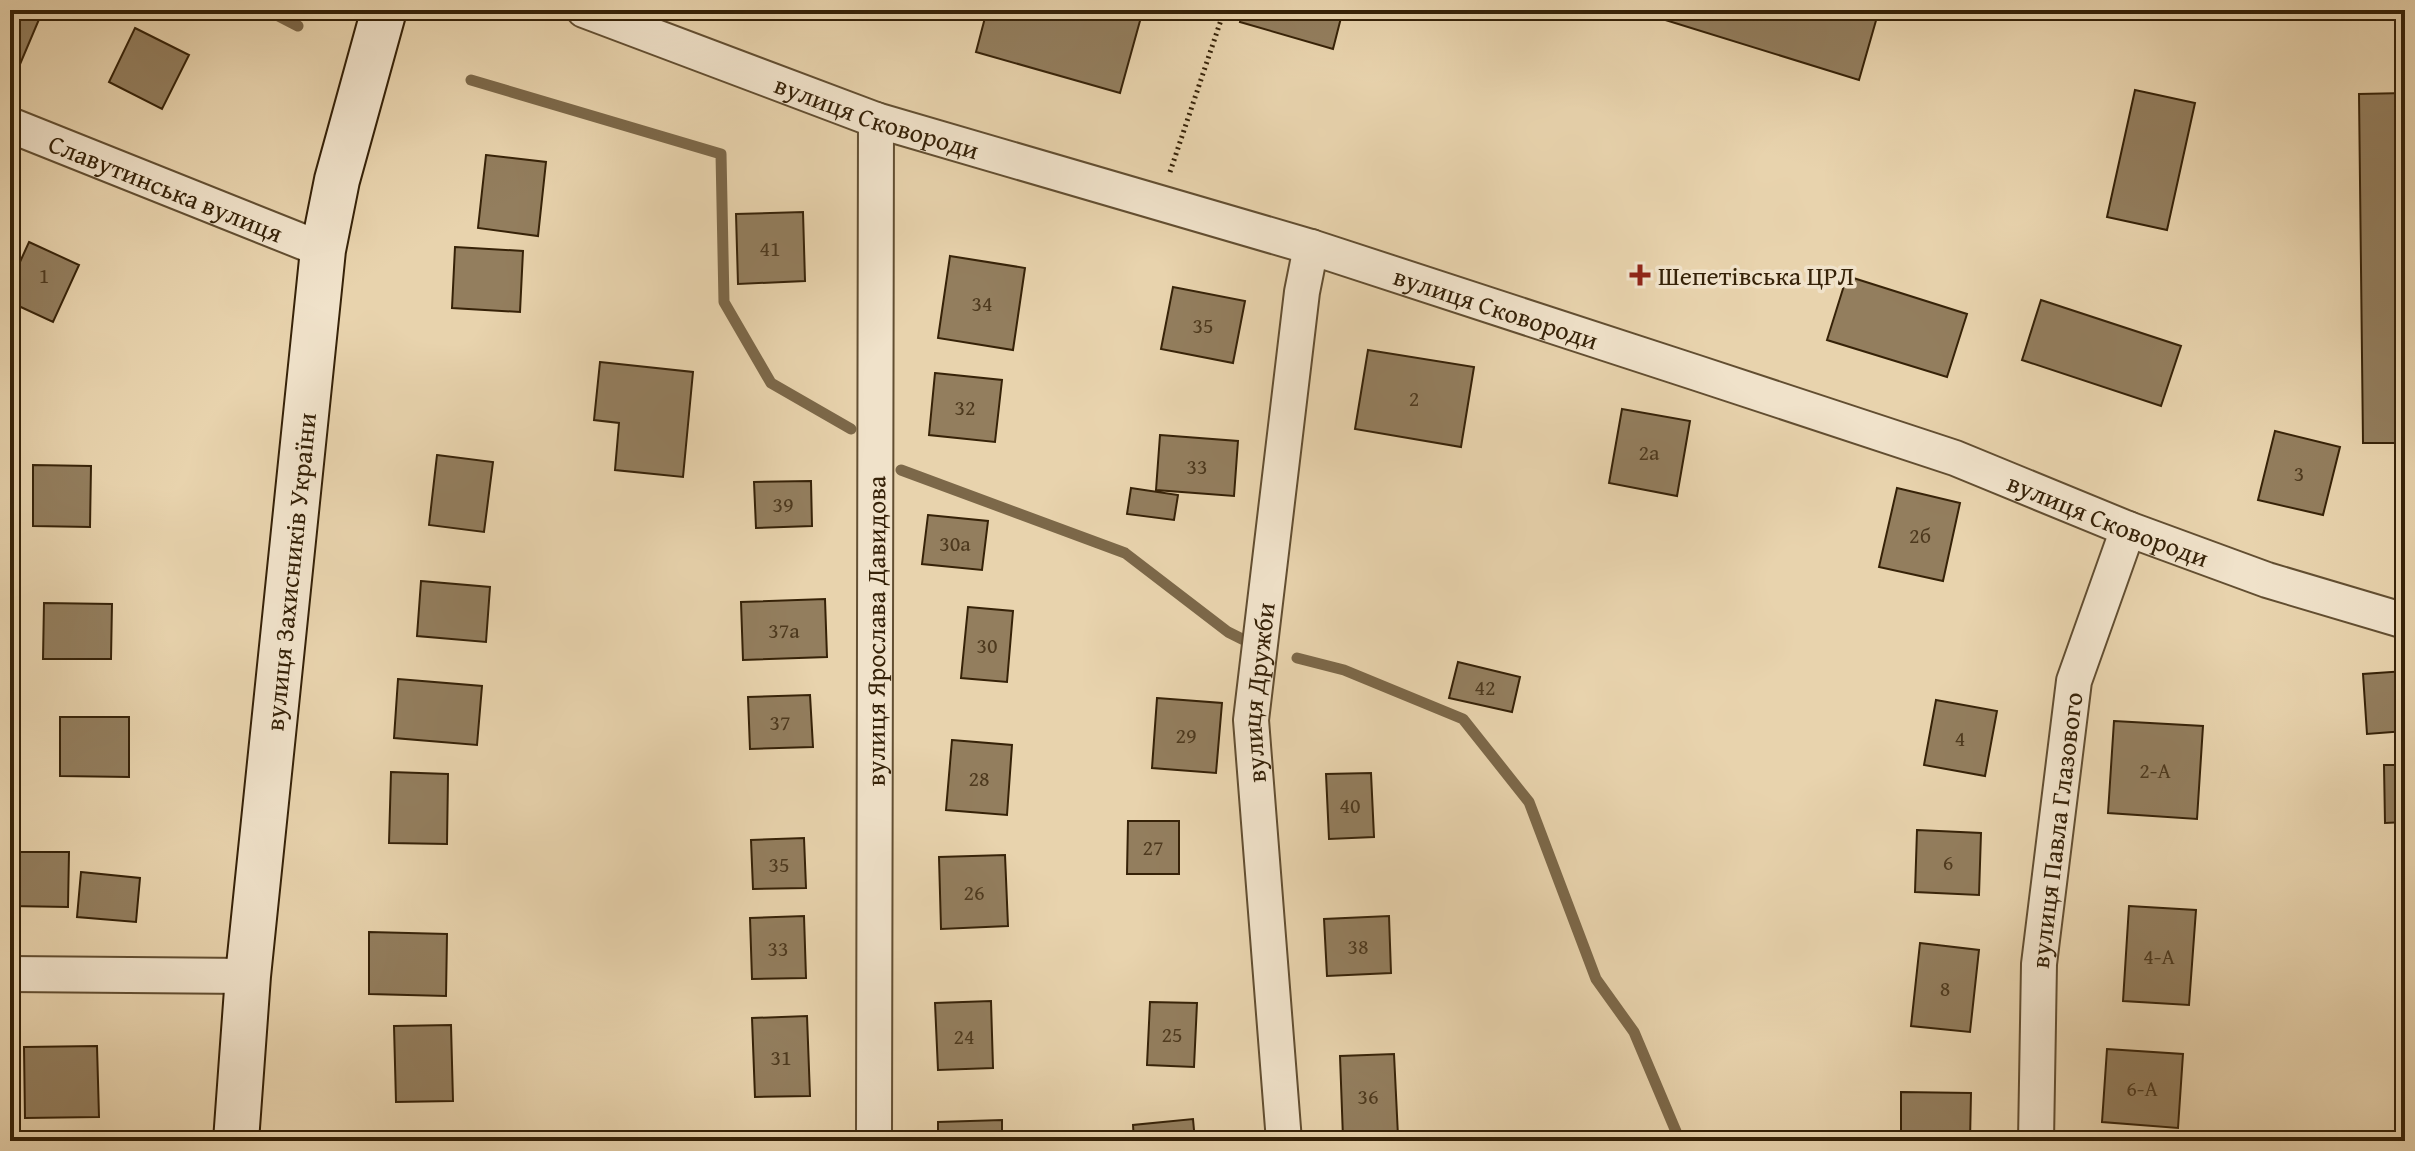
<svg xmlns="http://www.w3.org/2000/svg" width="2415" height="1151" font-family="'Gentium Book Plus',serif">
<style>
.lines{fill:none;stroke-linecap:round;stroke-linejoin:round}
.stream{stroke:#7c6849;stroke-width:11}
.building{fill:#937e5e;stroke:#362208;stroke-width:2}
.street-casing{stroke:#624e31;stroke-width:38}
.secondary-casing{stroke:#362208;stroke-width:48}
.path{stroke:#362208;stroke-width:5;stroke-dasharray:2 4;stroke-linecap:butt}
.street{stroke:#f0e2ca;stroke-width:34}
.secondary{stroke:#f0e2ca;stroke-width:44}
.poi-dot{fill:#8f2418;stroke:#f0e2ca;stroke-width:3}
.labels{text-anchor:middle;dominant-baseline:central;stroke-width:7;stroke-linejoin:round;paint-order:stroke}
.number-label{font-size:22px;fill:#4d391e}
.street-label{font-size:26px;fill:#362208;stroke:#f0e2ca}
.poi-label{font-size:26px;fill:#362208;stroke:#f0e2ca;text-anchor:start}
</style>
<rect width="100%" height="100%" fill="#e8d3ad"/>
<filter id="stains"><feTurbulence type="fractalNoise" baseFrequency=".0025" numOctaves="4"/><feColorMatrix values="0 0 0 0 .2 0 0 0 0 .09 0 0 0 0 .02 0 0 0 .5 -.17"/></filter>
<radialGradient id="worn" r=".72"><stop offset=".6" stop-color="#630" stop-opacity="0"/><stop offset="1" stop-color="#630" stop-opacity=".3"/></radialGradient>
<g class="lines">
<path class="stream" d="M267,10L298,26
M471,80L721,154L724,302L771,383L851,429
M901,470L1125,553L1228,632L1244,640
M1297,658L1344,670L1463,719L1529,802L1596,979L1634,1032L1680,1141"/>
</g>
<path class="building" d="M10,10H43L18,69L10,66Z
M987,10H1143L1120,93L976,52Z
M1243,10H1343L1333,49L1240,22Z
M1633,10H1879L1859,80Z
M135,28L189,55L162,109L109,82Z
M2135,90L2195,103L2167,230L2107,217Z
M2405,93V443H2363L2359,94Z
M486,155L546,162L538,236L478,228Z
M803,212L805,281L738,284L736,214Z
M29,242L79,265L53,322L10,302V284Z
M455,247L523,251L520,312L452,308Z
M950,256L1025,268L1013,350L938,338Z
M1847,276L1967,314L1947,377L1827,340Z
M1173,287L1245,301L1233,363L1161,349Z
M2041,300L2181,346L2161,406L2022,360Z
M1368,350L1474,367L1461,447L1355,429Z
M600,362L693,372L683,477L615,470L619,423L594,420Z
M935,373L1002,380L995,442L929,435Z
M1622,409L1690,421L1677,496L1609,483Z
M2275,431L2340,447L2323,515L2258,500Z
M1160,435L1238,441L1234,496L1156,490Z
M437,455L493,462L484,532L429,525Z
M33,465L91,466L90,527L33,526Z
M811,481L812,526L756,528L754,482Z
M1131,488L1178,495L1174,520L1127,514Z
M1897,488L1960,503L1943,581L1879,567Z
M928,515L988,521L982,570L922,564Z
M421,581L490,587L486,642L417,636Z
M825,599L827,657L743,660L741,602Z
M44,603L112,604L111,659H43Z
M968,607L1013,611L1007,682L961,678Z
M1458,662L1520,677L1512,712L1449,698Z
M2405,671V731L2367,734L2363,674Z
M398,679L482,686L477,745L394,738Z
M810,695L813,747L750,749L748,697Z
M1157,698L1222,703L1216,773L1152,768Z
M1936,700L1997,711L1985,776L1924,765Z
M60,717H129V777L60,776Z
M2114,721L2203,726L2197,819L2108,813Z
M952,740L1012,745L1007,815L946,810Z
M2384,765H2405V822L2385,823Z
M391,772L448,774L447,844L389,843Z
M1371,773L1374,837L1329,839L1326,774Z
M1128,821H1179V874H1127Z
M1917,830L1981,833L1979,895L1915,892Z
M804,838L806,888L753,889L751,840Z
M2398,844H2405V909H2399Z
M10,852H69L68,907L10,906Z
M1005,855L1008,926L941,929L939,857Z
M81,872L140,878L136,922L77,917Z
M2129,906L2196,910L2189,1005L2123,1001Z
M804,916L806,978L752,979L750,918Z
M1389,916L1391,973L1327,976L1324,919Z
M369,932L447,934L446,996L369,994Z
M2401,940H2405V985H2401Z
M1920,943L1979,950L1970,1032L1911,1026Z
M991,1001L993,1068L938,1070L935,1003Z
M1150,1002L1197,1003L1194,1067L1147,1065Z
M807,1016L810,1096L755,1097L752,1018Z
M451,1025L453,1101L396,1102L394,1026Z
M97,1046L99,1117L25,1118L24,1047Z
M2107,1049L2183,1054L2178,1128L2102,1122Z
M1394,1054L1398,1136L1343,1138L1340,1056Z
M1901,1092L1971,1093L1970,1141H1901Z
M1193,1119L1195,1141H1134L1133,1125Z
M1002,1120V1141H938V1122Z
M103,1136V1141H41V1137Z"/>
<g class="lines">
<defs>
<g id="street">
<path id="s1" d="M584,10L876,120L1311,247L1694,372L1955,458L2128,529L2267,580L2405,621"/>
<path id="s2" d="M10,125L323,250"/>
<path d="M10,974L248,976"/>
<path id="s3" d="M874,1141L876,120"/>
<path id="s4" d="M1284,1141L1251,720L1302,292L1311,247"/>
<path id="s5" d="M2036,1141L2039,964L2074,681L2128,529"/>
</g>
<g id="secondary">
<path id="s6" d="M236,1141L248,976L323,250L337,180L384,10"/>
</g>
</defs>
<use href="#street" class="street-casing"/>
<use href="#secondary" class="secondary-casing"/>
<path class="path" d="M1170,172L1223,14L1222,10"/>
<use href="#street" class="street"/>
<use href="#secondary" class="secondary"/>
</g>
<path class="poi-dot" d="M1636 263h8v8h8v8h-8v8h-8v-8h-8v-8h8z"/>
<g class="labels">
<g class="number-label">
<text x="770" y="248">41</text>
<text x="44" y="275">1</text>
<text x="982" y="303">34</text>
<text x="1203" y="325">35</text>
<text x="1414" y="398">2</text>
<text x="965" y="407">32</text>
<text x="1649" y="452">2а</text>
<text x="1197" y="466">33</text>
<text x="2299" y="473">3</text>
<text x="783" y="504">39</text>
<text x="1920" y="535">2б</text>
<text x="955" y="543">30а</text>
<text x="784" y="630">37а</text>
<text x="987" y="645">30</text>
<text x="1485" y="687">42</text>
<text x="780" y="722">37</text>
<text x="1186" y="735">29</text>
<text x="1960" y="738">4</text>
<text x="2155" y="770">2-А</text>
<text x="979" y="778">28</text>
<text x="1350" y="805">40</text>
<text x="1153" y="847">27</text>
<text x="1948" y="862">6</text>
<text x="779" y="864">35</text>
<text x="974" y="892">26</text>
<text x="1358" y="946">38</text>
<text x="778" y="948">33</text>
<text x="2159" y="956">4-А</text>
<text x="1945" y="988">8</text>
<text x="1172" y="1034">25</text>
<text x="964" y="1036">24</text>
<text x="781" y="1057">31</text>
<text x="2142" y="1088">6-А</text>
<text x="1368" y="1096">36</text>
</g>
<g class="street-label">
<text stroke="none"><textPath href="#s1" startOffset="312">вулиця Сковороди</textPath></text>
<text stroke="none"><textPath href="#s2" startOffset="168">Славутинська вулиця</textPath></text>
<text stroke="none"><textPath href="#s1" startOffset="960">вулиця Сковороди</textPath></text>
<text stroke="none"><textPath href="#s1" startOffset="1608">вулиця Сковороди</textPath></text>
<text stroke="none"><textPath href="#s6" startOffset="572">вулиця Захисників України</textPath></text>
<text stroke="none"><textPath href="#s3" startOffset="510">вулиця Ярослава Давидова</textPath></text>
<text stroke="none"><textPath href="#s4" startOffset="450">вулиця Дружби</textPath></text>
<text stroke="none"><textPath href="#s5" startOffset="312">вулиця Павла Глазового</textPath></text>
</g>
<g class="poi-label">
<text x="1658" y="275">Шепетівська ЦРЛ</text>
</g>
</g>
<rect width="2415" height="1151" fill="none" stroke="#e8d3ad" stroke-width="40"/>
<rect x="12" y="12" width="2391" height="1127" fill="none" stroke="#362208" stroke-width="4"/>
<rect x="20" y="20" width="2375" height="1111" fill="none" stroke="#362208" stroke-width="2"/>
<rect width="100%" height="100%" filter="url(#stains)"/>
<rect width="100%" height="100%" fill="url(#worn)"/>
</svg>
